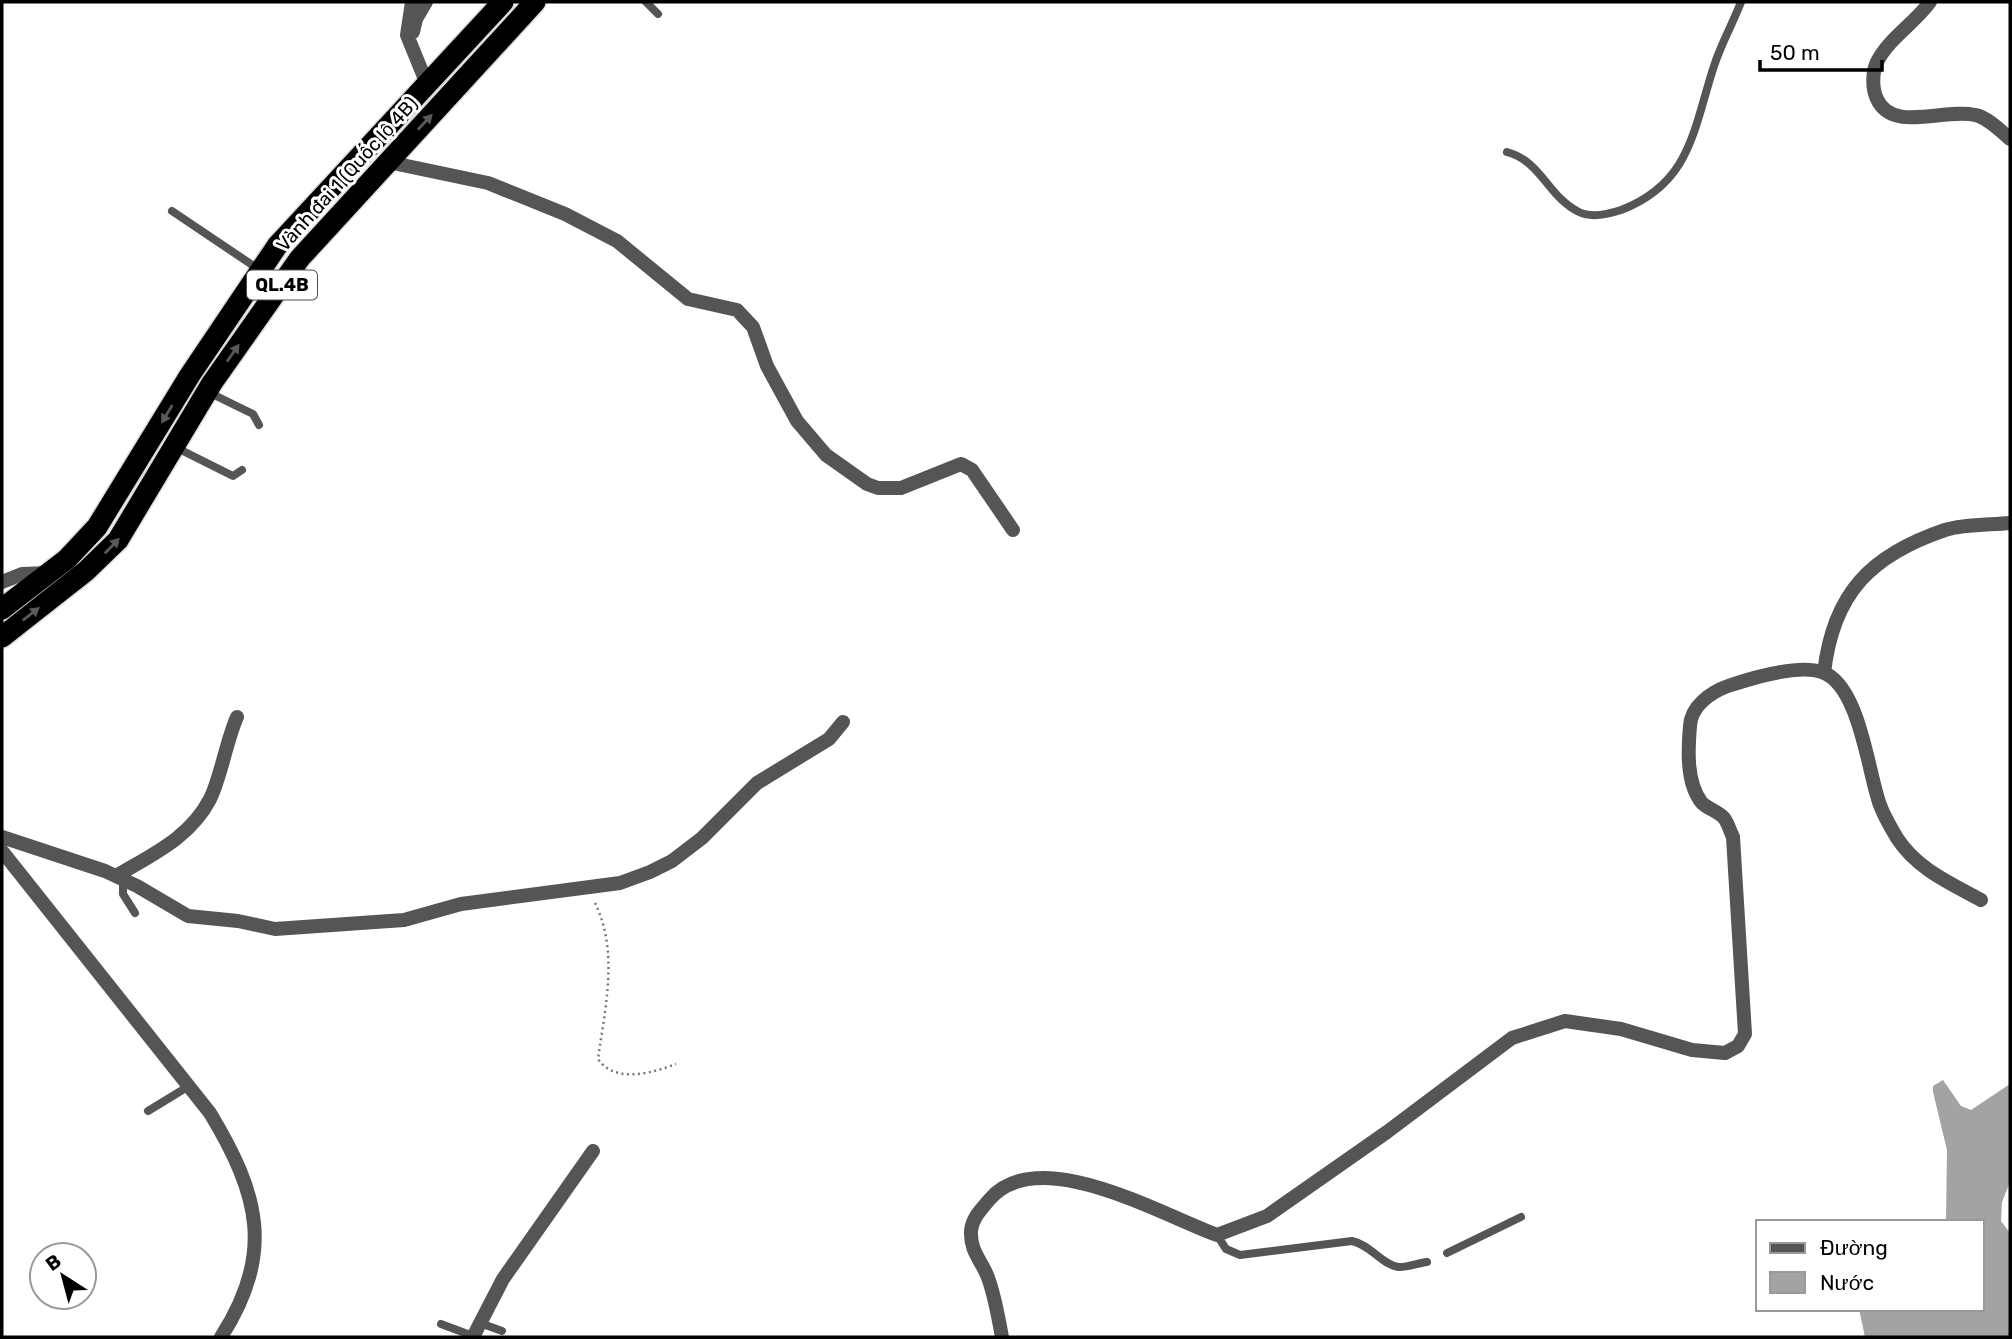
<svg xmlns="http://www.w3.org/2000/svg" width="2012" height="1339" font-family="Rubik,sans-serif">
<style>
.water{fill:#a3a3a3}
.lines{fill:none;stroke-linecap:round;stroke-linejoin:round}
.highway-casing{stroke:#dbdbdb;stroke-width:24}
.path{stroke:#777;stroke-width:2.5;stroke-dasharray:2 3.5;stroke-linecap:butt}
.lane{stroke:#555;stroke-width:8}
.street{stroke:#555;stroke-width:14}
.highway{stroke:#000;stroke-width:21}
.oneway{fill:#595959}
.labels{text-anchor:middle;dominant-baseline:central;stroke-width:6;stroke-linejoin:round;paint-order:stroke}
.shield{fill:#fff;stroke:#4c4c4c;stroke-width:2}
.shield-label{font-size:18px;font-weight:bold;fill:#000}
.street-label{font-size:19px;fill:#000;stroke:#fff}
</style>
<rect width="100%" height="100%" fill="#fff"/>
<path class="water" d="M1943,1080L1961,1106L1971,1110L2010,1084V1182L2002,1202L2001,1221L2010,1233V1337H1865L1859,1309H1982V1222H1946L1947,1150L1933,1092V1086Z"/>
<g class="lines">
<defs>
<path id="highway" d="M2,609L67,559L97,527L190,375L277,246L503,2
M2,637L86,571L118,540L212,383L300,258L535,2"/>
</defs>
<use href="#highway" class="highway-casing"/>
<path class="path" d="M595,903C619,952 605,1008 598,1059C615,1084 652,1073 676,1064"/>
<path class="lane" d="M646,2L658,14
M1507,152C1541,161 1549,198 1579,212C1591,218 1609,214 1621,210C1691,183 1693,130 1714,66C1721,44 1733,23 1741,2
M172,211L279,283
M208,392L253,414L259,425
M175,447L233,476L242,470
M123,879V894L135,913
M148,1111L189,1086
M1217,1235L1226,1249L1240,1255L1352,1241C1371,1245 1381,1264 1398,1267C1406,1268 1418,1263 1427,1262
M1447,1253L1521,1217
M480,1323L502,1331
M441,1324L473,1336"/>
<path class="street" d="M412,2L407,35L427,84
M1930,2C1914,24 1889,38 1877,62C1872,72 1872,89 1877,99C1892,133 1944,108 1975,115C1987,117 2001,131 2010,139
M413,32L416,19L426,2
M388,162L488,183L565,214L617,241L688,299L737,310L753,327L767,366L797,421L826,455L867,484L878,488H901L961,464L972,470L1013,530
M2,582L22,574L48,573
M1824,673C1833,593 1871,555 1945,530C1965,524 1990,525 2010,523
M2,837L105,871L137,886L188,916L238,921L275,929L404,920L461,904L620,883L650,872L672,861L702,838L757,783L829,739L843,722
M2,851L210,1113C259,1194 275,1254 221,1337
M116,876C151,855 190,838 210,799C221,777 226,742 237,717
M473,1337L503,1279L593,1151
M1002,1337C998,1317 995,1295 987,1275C980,1259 970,1250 971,1231C972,1218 981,1210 989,1200C1037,1142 1162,1215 1217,1235L1267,1216L1387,1132L1512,1038L1565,1021L1621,1029L1692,1050L1725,1053L1738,1046L1745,1034L1733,837C1730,831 1728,823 1724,818C1718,811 1708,809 1702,803C1686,783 1688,750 1690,726C1691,706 1711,692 1728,686C1752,678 1797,664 1822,672C1860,685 1868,773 1880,805C1884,816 1891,828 1897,838C1917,869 1950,883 1981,900"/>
<use href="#highway" class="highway"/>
</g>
<defs><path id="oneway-solid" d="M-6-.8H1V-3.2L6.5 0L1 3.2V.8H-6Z" transform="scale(1.75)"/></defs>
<g class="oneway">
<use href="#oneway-solid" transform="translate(425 122) rotate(-47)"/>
<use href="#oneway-solid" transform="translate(233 353) rotate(-55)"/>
<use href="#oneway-solid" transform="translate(167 414) rotate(121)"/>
<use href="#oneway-solid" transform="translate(112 546) rotate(-46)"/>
<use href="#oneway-solid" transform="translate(31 614) rotate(-38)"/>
</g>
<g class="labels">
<rect class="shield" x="247" y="270.5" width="70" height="29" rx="5"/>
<g class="shield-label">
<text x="282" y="285">QL.4B</text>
</g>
<g class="street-label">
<text transform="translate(347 174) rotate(-48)">Vành đai 1 (Quốc lộ 4B)</text>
</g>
</g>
<rect width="2012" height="1339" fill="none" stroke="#000000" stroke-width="7"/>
<rect x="1756" y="1220" width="228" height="91" fill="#ffffff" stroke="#999999" stroke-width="2"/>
<rect x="1770" y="1243" width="35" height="10" fill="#555555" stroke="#999999" stroke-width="2"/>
<text x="1820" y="1255" font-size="21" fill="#000000">Đường</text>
<rect x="1770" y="1272" width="35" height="21" fill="#a3a3a3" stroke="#999999" stroke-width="2"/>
<text x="1820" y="1290" font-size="21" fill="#000000">Nước</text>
<g transform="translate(63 1276) rotate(324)"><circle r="33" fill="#ffffff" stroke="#999999" stroke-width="2"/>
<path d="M0-5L12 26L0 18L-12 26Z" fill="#000000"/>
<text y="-10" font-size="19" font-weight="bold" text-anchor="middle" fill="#000000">B</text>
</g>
<path d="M1760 60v10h122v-10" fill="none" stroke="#000000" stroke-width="3.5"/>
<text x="1770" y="60" font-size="21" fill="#000000" stroke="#ffffff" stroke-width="5" paint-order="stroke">50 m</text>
</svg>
